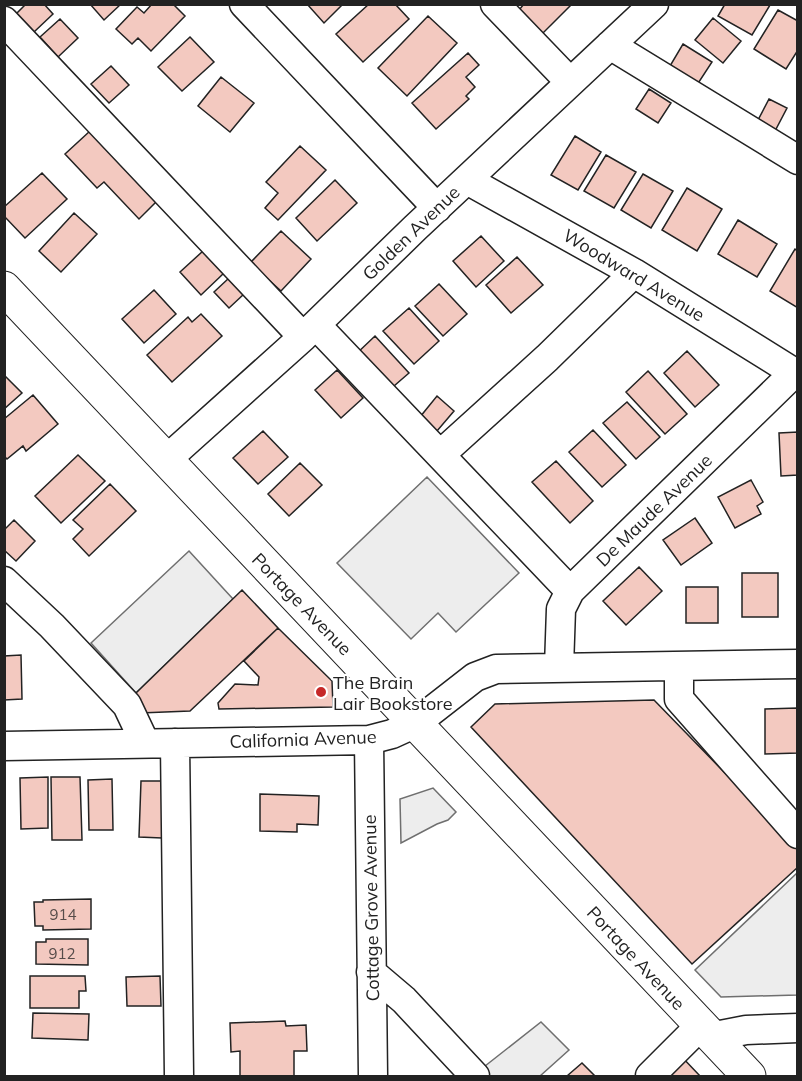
<svg xmlns="http://www.w3.org/2000/svg" width="802" height="1081" font-family="Mulish,sans-serif">
<style>
.parking{fill:#ededed;stroke:#6f6f6f;stroke-width:1.5}
.building{fill:#f3c9c0;stroke:#222;stroke-width:1.5}
.lines{fill:none;stroke-linecap:round;stroke-linejoin:round}
.minor-casing{stroke:#222;stroke-width:31}
.major-casing{stroke:#222;stroke-width:35}
.minor{stroke:#fff;stroke-width:28}
.major{stroke:#fff;stroke-width:33}
.poi-dot{fill:#c62828;stroke:#fff;stroke-width:2}
.labels{text-anchor:middle;dominant-baseline:central;stroke-width:4.5;stroke-linejoin:round;paint-order:stroke}
.number-label{font-size:15px;fill:#564c4a}
.street-label{font-size:18px;fill:#222;stroke:#fff}
.poi-label{font-size:18px;fill:#222;stroke:#fff;text-anchor:start}
</style>
<rect width="100%" height="100%" fill="#fff"/>
<path class="parking" d="M427,477L519,573L456,632L438,613L411,639L337,563Z
M189,551L233,599L136,693L91,643Z
M433,788L456,812L448,820L437,824L401,843L400,799Z
M797,873V995L721,997L695,970Z
M541,1022L569,1050L540,1076H486L480,1070Z"/>
<path class="building" d="M26,4H44L53,14L34,32L16,14Z
M90,4H121L104,20Z
M152,4H173L185,16L151,51L138,38L132,44L116,29L137,7L144,13Z
M307,4H343L324,23Z
M369,4H395L409,19L363,62L336,34Z
M524,4H572L542,34L519,10Z
M725,4H769L770,5L752,35L718,16Z
M778,10L798,21V50L786,69L754,49Z
M428,16L457,43L407,96L378,68Z
M713,18L741,41L723,63L695,40Z
M60,19L78,38L58,57L40,37Z
M190,37L214,62L182,91L158,67Z
M683,44L712,62L695,88L667,71Z
M468,53L479,65L466,77L475,87L466,96L469,99L436,129L412,103Z
M111,66L129,85L109,103L91,84Z
M221,77L254,103L230,132L198,106Z
M649,89L671,103L658,123L636,109Z
M769,99L787,108L775,131L757,122Z
M90,131L156,202L139,219L104,182L97,188L65,154Z
M575,136L601,152L578,190L551,175Z
M300,146L326,170L278,220L265,208L278,193L266,182Z
M606,155L636,172L614,208L584,191Z
M42,173L67,199L25,238L4,216V207Z
M643,174L673,191L651,228L621,210Z
M335,180L357,203L317,241L296,218Z
M687,188L722,209L697,251L662,230Z
M74,213L97,234L61,272L39,251Z
M738,220L777,244L757,277L718,254Z
M281,231L311,259L281,291L250,263Z
M481,236L504,261L476,287L453,261Z
M795,249L798,251V308L770,291Z
M203,251L224,273L201,295L180,272Z
M517,257L543,285L511,313L486,285Z
M229,278L244,294L229,308L214,292Z
M439,284L467,314L443,336L415,306Z
M154,290L176,314L144,343L122,319Z
M409,308L439,341L414,364L383,331Z
M201,314L222,336L172,382L147,355L188,317L192,322Z
M375,336L409,373L387,392L354,356Z
M687,351L719,385L695,407L664,373Z
M337,370L363,398L341,418L315,390Z
M648,371L687,414L665,434L626,392Z
M4,375L22,393L4,409Z
M33,395L58,424L26,451L23,446L7,459L4,456V419Z
M437,396L454,411L437,431L420,417Z
M627,402L660,437L636,459L603,423Z
M593,430L626,465L602,487L569,452Z
M263,431L288,457L258,484L233,458Z
M798,432V475L781,476L779,433Z
M78,455L105,481L61,523L35,496Z
M556,461L593,501L570,523L532,482Z
M300,463L322,485L289,516L268,494Z
M751,480L763,502L757,506L761,514L735,528L718,497Z
M110,484L136,511L89,556L73,539L83,529L73,520Z
M695,518L712,543L681,565L663,540Z
M14,520L35,541L16,561L4,550V530Z
M639,567L662,591L626,625L603,601Z
M742,573H778V617H742Z
M686,587H718V623H686Z
M242,590L278,628L190,711L140,713L131,702L136,693Z
M278,628L332,681L333,707L219,709L218,703L235,684L258,685L259,677L244,661Z
M21,655L22,699L4,700V656Z
M654,700L798,848V867L692,964L471,727L495,704Z
M797,708L798,753L765,754V709Z
M48,777V828L21,829L20,778Z
M51,777H80L82,840H52Z
M112,779L113,830H89L88,780Z
M141,781H164L162,838L139,837Z
M260,794L319,796L318,825L297,824V832L260,831Z
M91,899V929L43,930V926H35L34,902H43V900Z
M46,939H88V965L36,964V942H46Z
M30,976H85L86,991H79V1008H30Z
M160,976L161,1006H127L126,977Z
M33,1013L89,1014L88,1040L32,1038Z
M285,1021L286,1026L306,1025L307,1051H294V1076H240V1051L231,1052L230,1023Z
M680,1055L700,1076H658Z
M582,1063L595,1076H567Z"/>
<g class="lines">
<defs>
<path id="minor" d="M244,4L437,208
M495,4L570,82
M4,21L303,337
M610,45L798,160
M467,180L634,273L798,375
M316,325L570,591
M441,454L547,358L634,273
M166,460L303,337L415,228L654,4
M4,581L52,626L127,705L145,743
M559,667L561,609L570,591L794,373
M679,667V699L798,834
M369,740L373,1076
M175,743L179,1076
M4,746L369,740L392,734L416,723L475,677L496,669L798,664
M371,972L404,1000L475,1076
M710,1037L746,1030L798,1028
M650,1076L700,1026"/>
<path id="major" d="M4,288L749,1076"/>
</defs>
<use href="#minor" class="minor-casing"/>
<use href="#major" class="major-casing"/>
<use href="#minor" class="minor"/>
<use href="#major" class="major"/>
</g>
<circle class="poi-dot" cx="321" cy="692" r="6"/>
<g class="labels">
<g class="number-label">
<text x="63" y="914">914</text>
<text x="62" y="953">912</text>
</g>
<g class="street-label">
<text transform="translate(411 233) rotate(-44)">Golden Avenue</text>
<text transform="translate(634 275) rotate(31)">Woodward Avenue</text>
<text transform="translate(654 510) rotate(-44)">De Maude Avenue</text>
<text transform="translate(302 604) rotate(46)">Portage Avenue</text>
<text transform="translate(303 739) rotate(-2)">California Avenue</text>
<text transform="translate(371 908) rotate(-91)">Cottage Grove Avenue</text>
<text transform="translate(636 958) rotate(47)">Portage Avenue</text>
</g>
<g class="poi-label">
<text x="333" y="682">The Brain<tspan x="333" dy="21">Lair Bookstore</tspan></text>
</g>
</g>
<rect width="802" height="1081" fill="none" stroke="#222222" stroke-width="12"/>
</svg>
